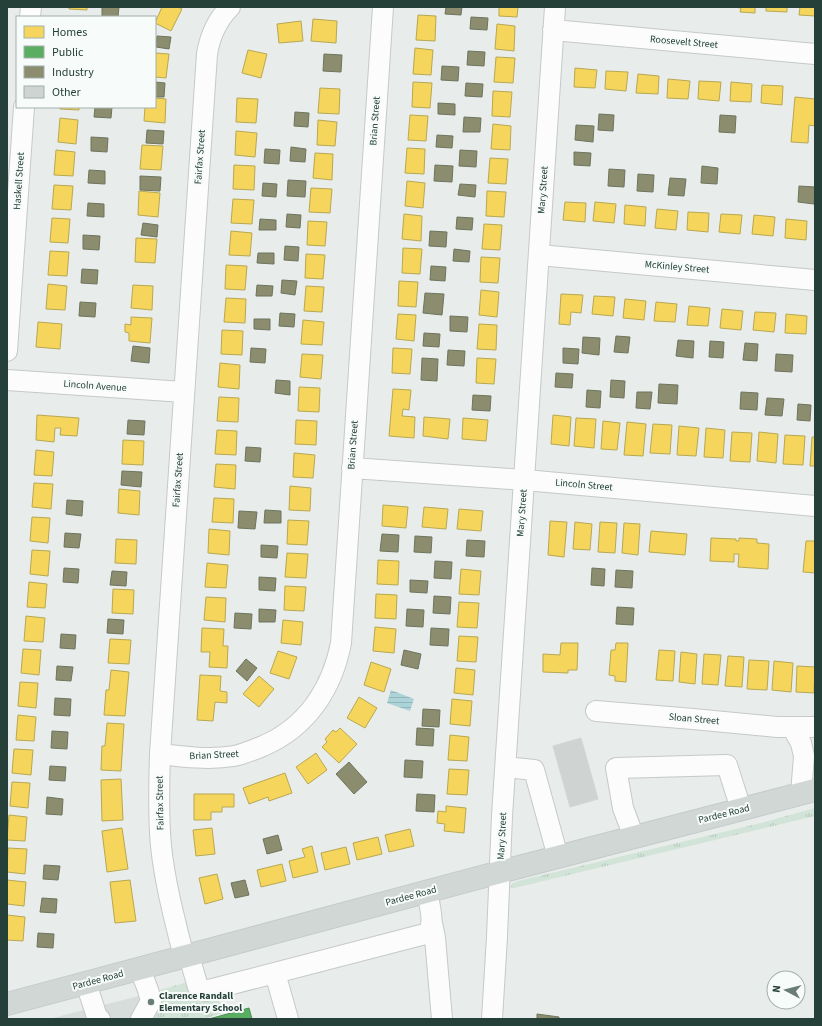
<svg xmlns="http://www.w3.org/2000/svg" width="822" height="1026" font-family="'Source Sans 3',sans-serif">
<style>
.built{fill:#d6ddda}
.grass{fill:url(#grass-tufts)}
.water{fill:url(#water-rules)}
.homes{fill:#f6d55c;stroke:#b7a852}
.public{fill:#5aae61;stroke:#4a8d55}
.industry{fill:#8c8c6e;stroke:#6d755e}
.building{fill:#cfd3d2;stroke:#d1d5d3}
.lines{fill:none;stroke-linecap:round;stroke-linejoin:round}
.minor-casing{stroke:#c5c9c7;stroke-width:22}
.major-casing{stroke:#c3cac9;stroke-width:24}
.minor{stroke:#fcfcfc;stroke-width:20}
.major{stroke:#d0d7d5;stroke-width:22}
.poi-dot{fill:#697c77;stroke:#f7fbf9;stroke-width:1.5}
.labels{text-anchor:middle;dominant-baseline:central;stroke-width:4;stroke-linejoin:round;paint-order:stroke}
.street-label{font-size:10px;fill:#254039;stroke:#f7fbf9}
.poi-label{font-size:10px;font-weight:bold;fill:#254039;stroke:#f7fbf9;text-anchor:start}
</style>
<defs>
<pattern id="grass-tufts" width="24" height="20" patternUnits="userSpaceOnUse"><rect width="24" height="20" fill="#d2e4d7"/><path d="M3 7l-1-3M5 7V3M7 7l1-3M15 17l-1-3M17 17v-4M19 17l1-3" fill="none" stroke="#b4c5b9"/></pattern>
<pattern id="water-rules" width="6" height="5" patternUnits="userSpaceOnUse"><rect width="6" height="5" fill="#abd3d8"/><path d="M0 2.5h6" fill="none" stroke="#93b6ba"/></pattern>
</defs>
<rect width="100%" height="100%" fill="#e8ecea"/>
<path class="built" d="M186,984L184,1019H49Z"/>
<path class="grass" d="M815,808V816L514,888H510L513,883L518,881L761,823Z
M188,982L196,996L205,1001L219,999L222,1013L205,1019H158L153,992Z"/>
<path class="water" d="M391,690L414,699L410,711L387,703Z"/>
<path class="homes" d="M69,7H87V10L69,9Z
M162,7H178L182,9L171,31L155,23Z
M499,7H518L517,17L499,16Z
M733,7H755V13L740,12L741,8Z
M766,7H787V12L766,11Z
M800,7H815V16L799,15Z
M418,15L436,16L435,41L416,40Z
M313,19L337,21L336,43L311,41Z
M301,21L303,41L279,43L277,24Z
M497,24L515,26L514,51L495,49Z
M415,48L433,50L431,75L413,74Z
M248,50L267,54L261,78L242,73Z
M155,53L169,54L166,78L155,77Z
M496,57L515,58L513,83L494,82Z
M575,68L597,70L595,88L574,87Z
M606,71L628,72L626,91L605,89Z
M638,74L659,76L658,94L636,93Z
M668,79L690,81L688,99L667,98Z
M699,81L721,82L719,101L698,99Z
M413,82L432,83L430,108L412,107Z
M731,82L752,84L751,102L730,101Z
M762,85L783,86L782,105L761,103Z
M320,88L340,89L339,114L318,113Z
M493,91L512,92L510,117L492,116Z
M795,97L815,99V126L809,125L808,143L791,142Z
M155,98L166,99L165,123L144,121L145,107H155Z
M237,98L258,99L256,123L236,122Z
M60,107H79V110L60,109Z
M410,115L428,116L426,141L408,140Z
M60,118L78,120L76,144L58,142Z
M318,120L337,122L335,146L317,145Z
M493,124L511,126L510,150L491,149Z
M236,131L257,133L255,157L235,155Z
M142,145L163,146L161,170L140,169Z
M407,148L425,149L424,174L405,173Z
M56,150L75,152L73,176L54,175Z
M315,153L333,154L332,180L313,178Z
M490,158L508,159L506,184L488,183Z
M234,165L255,166L254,190L233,189Z
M407,181L425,183L423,208L405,206Z
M54,185L73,186L71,210L52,209Z
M311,188L332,189L330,213L309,212Z
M139,191L160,193L158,217L138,215Z
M487,191L506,192L504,217L486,216Z
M233,199L254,200L252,224L231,223Z
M565,202L586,203L585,222L563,220Z
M595,202L616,204L614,223L593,221Z
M625,205L646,207L645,226L624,224Z
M657,209L678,211L676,230L655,228Z
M688,212L709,213L708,232L687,230Z
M404,214L422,216L421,241L402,239Z
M721,214L742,215L740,234L719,232Z
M754,215L775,217L773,236L752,234Z
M52,218L70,219L68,243L50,242Z
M786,219L807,221L806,240L785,238Z
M308,221L327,222L325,246L307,245Z
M484,224L502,225L500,250L482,249Z
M231,231L252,233L250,256L229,255Z
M136,238L157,239L155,263L135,262Z
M403,248L422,249L420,274L402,273Z
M50,251L69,252L67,276L48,275Z
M306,254L325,255L323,279L305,278Z
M481,257L500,258L498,283L480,282Z
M226,265L247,266L245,290L225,289Z
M399,281L418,282L416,307L398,306Z
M48,284L67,286L65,310L46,309Z
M133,285L153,286L152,310L131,308Z
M306,286L324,287L322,312L304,311Z
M481,290L499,292L497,317L479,315Z
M561,294L583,295L581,313L571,312L570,325L559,324Z
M594,296L615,297L613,316L592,314Z
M226,298L246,299L245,323L224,322Z
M625,299L646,301L644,320L623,318Z
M656,302L677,304L675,322L654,321Z
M689,306L710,308L708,326L687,325Z
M722,309L743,311L741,330L720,328Z
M755,312L776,313L774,332L753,330Z
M398,314L416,315L414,341L396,339Z
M786,314L807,316L806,334L785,333Z
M131,317L152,318L150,343L129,341V333L125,332V324L131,325Z
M303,320L324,322L322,345L301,344Z
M38,322L62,324L60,349L36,347Z
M479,324L497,325L496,350L477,349Z
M222,330L243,331L242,355L221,354Z
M393,348L412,349L410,374L392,373Z
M302,354L323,355L321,379L300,377Z
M477,358L496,359L494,384L476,383Z
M220,363L240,365L239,389L218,387Z
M299,387L320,388L319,412L298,411Z
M393,389L411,390L409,410L403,409L402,416L415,417L414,438L389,436Z
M219,397L239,398L238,422L217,421Z
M37,415L79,418L77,436L60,435L61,428H55L54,442L36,440Z
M553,415L571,417L569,446L551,444Z
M424,417L450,419L448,439L423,436Z
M463,418L488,420L486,441L462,439Z
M576,418L596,419L594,448L574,446Z
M296,420L317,421L316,445L295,444Z
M603,421L620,423L617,450L601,449Z
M627,422L646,424L643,456L624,455Z
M653,424L672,425L670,454L650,453Z
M679,426L699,428L696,456L677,455Z
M706,428L725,430L723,458L704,457Z
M217,430L237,431L236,455L215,454Z
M732,432L752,433L750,462L730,461Z
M759,432L778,434L776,463L757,461Z
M785,435L805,436L803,465L783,464Z
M812,437H815V466H810Z
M123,440L144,441L143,465L122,464Z
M36,450L54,452L52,476L34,475Z
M294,453L315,455L313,478L293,477Z
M216,464L236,465L235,489L214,487Z
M34,483L53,484L51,509L32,507Z
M290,486L311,488L310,511L289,510Z
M119,489L140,491L139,515L118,513Z
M214,498L234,499L233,523L212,522Z
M383,505L408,507L406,528L382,526Z
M424,507L448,509L446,529L422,527Z
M459,509L483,511L481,531L457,529Z
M32,517L50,518L48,543L30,541Z
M288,520L309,521L307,545L287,544Z
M550,521L567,522L564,557L548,555Z
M575,522L592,524L590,550L573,549Z
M600,522L617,523L615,553L598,552Z
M624,523L640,524L638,555L622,553Z
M209,529L230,531L229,555L208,553Z
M651,531L687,534L685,555L649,552Z
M711,538L736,539V541H739V538L757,539V543L769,544L768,569L738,567L739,554H734V562L710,561Z
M116,539L137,540L136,564L115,563Z
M806,541H815V573L803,572Z
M32,550L50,551L48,576L30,574Z
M287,553L308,554L306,578L285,577Z
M378,560L399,561L398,585L377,584Z
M207,563L228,565L226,588L205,587Z
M461,569L481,571L479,595L459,594Z
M29,582L47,584L45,608L27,607Z
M285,586L306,587L304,611L284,610Z
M113,589L134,590L133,614L112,613Z
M376,594L397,595L396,619L375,618Z
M206,597L226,598L225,622L204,620Z
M459,602L479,603L477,628L457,627Z
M26,616L45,618L43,642L24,641Z
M283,620L303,622L301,645L281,643Z
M375,627L396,629L394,653L373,651Z
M202,628L224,629L223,646H228L227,668L209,667L210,652H201Z
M459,636L478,637L476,662L457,661Z
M110,639L131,640L129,664L108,663Z
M561,643H578L577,670H568V673L543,672V654L560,655Z
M616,643H628L626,682L615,681V676L609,675L611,650H615Z
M23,649L41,650L39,675L21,673Z
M659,650L675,651L673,681L656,680Z
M278,651L297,657L289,679L270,673Z
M681,652L697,654L695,684L679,682Z
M704,654L721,655L718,685L702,684Z
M728,656L744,657L742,687L725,686Z
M749,660L769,661L767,690L747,689Z
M774,661L793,663L791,692L772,690Z
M371,662L391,669L384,692L364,685Z
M797,666L815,667L814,693L796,692Z
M456,668L475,670L473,695L454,693Z
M111,670L129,672L125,716L104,715L106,690H109Z
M200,675L221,676L220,691L227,692V703L215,702L213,721L197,720Z
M259,676L274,689L259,707L243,694Z
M20,682L38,683L36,708L18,706Z
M359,697L377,708L365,728L347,718Z
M452,699L472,701L470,726L450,724Z
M18,715L36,717L34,741L16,740Z
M107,723L124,724L121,771L101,770L102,746H105Z
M340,728L357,744L339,763L322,747L327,742L325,739L333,730L336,732Z
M450,735L469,737L467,761L448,760Z
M14,749L33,750L31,775L12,773Z
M316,753L327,770L308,784L296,767Z
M449,769L469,770L467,795L447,794Z
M285,773L292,793L269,801L268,797L249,804L243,788Z
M121,779L123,820L102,821L101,780Z
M12,782L30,783L28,808L10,806Z
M194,794H234V807H222V812H211V820H194Z
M446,806L466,808L464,833L444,831L445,824L437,823L438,811L446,812Z
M9,815L27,817L25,841L7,840Z
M122,828L128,869L107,872L102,831Z
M212,828L215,854L196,856L193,830Z
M410,829L414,846L389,852L385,835Z
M378,837L382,854L357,860L353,843Z
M312,846L318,872L293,878L289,861L305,857L302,849Z
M346,847L350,864L325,870L321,853Z
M8,848L27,849L25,874L7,872Z
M282,864L286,881L261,887L257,870Z
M217,874L223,899L205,904L199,878Z
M7,880L26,882L24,906L7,904Z
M130,880L136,921L115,923L110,882Z
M7,915L25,917L23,941L7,940Z"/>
<path class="public" d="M249,1008L252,1019H209Z"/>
<path class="industry" d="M102,7H119L118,17H102Z
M446,7H462L461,15L445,14Z
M471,17L488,18L487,30L470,29Z
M157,36L171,37L169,49L156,47Z
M468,51L485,52L484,66L467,65Z
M324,54L342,55L341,72L323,71Z
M442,66L459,67L458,81L441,80Z
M155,82L165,83L164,97H155Z
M466,83L483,84L482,97L465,96Z
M438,103L455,104V115L438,114Z
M95,107H112L111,118L94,117Z
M295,112L309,113L308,127L294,126Z
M599,114L614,115L613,131L598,130Z
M720,115L736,116L735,133L719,132Z
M464,117L481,118L480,132H463Z
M576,125L594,126L593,142L575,140Z
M147,130L164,131L163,144L146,143Z
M437,135L453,136L452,148L436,147Z
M91,137L108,138L107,152L91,151Z
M291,147L306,149L305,162L290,161Z
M265,149L280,150L279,164L264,163Z
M460,150L477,151L476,167L459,166Z
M574,152L591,153L590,166L574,165Z
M435,165L453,166L452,182L434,181Z
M702,166L718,168L717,184L701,183Z
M609,169L625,170L624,187L608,186Z
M89,170L105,171V184L88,183Z
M638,174L654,175L653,192L637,191Z
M140,176L161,177L160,191L140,190Z
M670,178L686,179L684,196L668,195Z
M288,180L306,181L305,197L287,196Z
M263,183L277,184L276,197L262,196Z
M460,184L476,185L475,197L458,195Z
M799,186L815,187L814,204L798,202Z
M88,203L104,204V217L87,216Z
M287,214L301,215L300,228L286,227Z
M457,217L473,218L472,230L456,229Z
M260,219L276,220V230H259Z
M143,223L158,225L157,237L141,235Z
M430,231L447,232L446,247L429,246Z
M83,235L100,236L99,250L83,249Z
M285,246L299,247L298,261L284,260Z
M454,249L470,251L469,262L453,261Z
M258,253H274V264L257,263Z
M431,266L446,267L445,281L430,280Z
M82,269L98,270L97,284L81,283Z
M282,280L297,281L295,295L281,293Z
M257,285L273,286L272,296H256Z
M425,293L444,294L442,315L423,313Z
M80,302L96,303L95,317L79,316Z
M280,313L295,314L294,327L279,326Z
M450,316L468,317L467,332L450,331Z
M254,319H270V330L254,329Z
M424,333L440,334L439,347L423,346Z
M616,336L630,337L628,353L614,352Z
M583,337L600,338L599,355L582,353Z
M678,340L694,341L693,358L676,356Z
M710,341L724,342L723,358L709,357Z
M745,343L758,344L757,361L743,360Z
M133,346L150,348L149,363L131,361Z
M251,348L266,349L265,363L250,362Z
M563,348L579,349L578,364L563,363Z
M448,350L465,351L464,366L447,365Z
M776,354L793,355L792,372L775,371Z
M422,358L438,359L437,381L421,380Z
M556,373L573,374L572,388L555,387Z
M276,380L290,381V395L275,393Z
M611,380L625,381L624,398L610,397Z
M659,384L678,385L677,404L658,403Z
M587,390L601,391L600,408L586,407Z
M637,392H652L650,409L636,408Z
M741,392L758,393L757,410L740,409Z
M473,395L491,396L490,411L472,410Z
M767,398L784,399L782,416L765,415Z
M798,404L811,405L810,421L797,420Z
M128,420L145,421L144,435L127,434Z
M246,447L261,448L260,462L245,461Z
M122,471L142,472L141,487L121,485Z
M67,500L83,501L82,516L66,514Z
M265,510L281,511V523H264Z
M239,511L257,512L255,529L238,528Z
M65,533L81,534L79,548L64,547Z
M382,534L399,535L398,552L380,551Z
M415,536L432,537L431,553L414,552Z
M467,540L485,541L484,557L466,556Z
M261,545L278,546L277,558L261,557Z
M435,561L452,562L451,579L434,578Z
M64,568L79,569L78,583L63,582Z
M592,568L605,569L604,586L591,585Z
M616,570L633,571L632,588L615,587Z
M112,571L127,572L126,586L110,585Z
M259,577L276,578L275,591L259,590Z
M410,580L428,581L427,593L410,592Z
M434,596L451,597L450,614L433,613Z
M617,607L634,608L633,625L616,624Z
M259,609L276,610L275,622H259Z
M407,609L424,610L423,627L406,626Z
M235,613L252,614L251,629L234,628Z
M108,619L124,620L123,634L107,633Z
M431,628L449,629L448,646L430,645Z
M61,634L76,635L75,649L60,648Z
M404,650L421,654L418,669L401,665Z
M246,659L257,668L247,681L236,671Z
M57,666L73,667L71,681L56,680Z
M55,698L71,699L70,716L54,715Z
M423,709L440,710L439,727L422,726Z
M417,728L434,729L433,746L416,745Z
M52,731L68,732L67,749L51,748Z
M405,760L423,761L422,778L404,777Z
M349,762L367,782L354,794L336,774Z
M50,766L66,767L65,781L49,780Z
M417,794L435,795L434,812L416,811Z
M47,797L63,799L62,815L46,814Z
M278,835L282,850L267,854L263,839Z
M44,865L60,866L58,880L43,879Z
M245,880L249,895L235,898L231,883Z
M42,898L57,899L56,913L40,912Z
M38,933L54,934L53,948L37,947Z
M537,1014L559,1017V1019H537Z"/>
<path class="building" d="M581,738L598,799L570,807L553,746Z"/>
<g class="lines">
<defs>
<path id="minor" d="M30,17L31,7
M553,30L815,54
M539,255L815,280
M7,351L24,107
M7,380L184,392
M352,468L525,480L815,506
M596,711L693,719L777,727H815
M792,727L801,743L804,756L801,794
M160,754C184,757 210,760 234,756C244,754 253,750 263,746C307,727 332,689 341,643L383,7
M506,767L534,770L558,857
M634,837L623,808L616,768L727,765L741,809
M432,923L435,938L442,1019
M189,956L198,987L205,991L425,934C437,929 429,903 427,892
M184,957C175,921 165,884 161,846C158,815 159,785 160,754L207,54C210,36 217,20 230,7
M140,969L148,990L151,1001L141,1019
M275,973L288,1019
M86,983L97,1017L100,1019
M492,1019L497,937L502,816L555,7"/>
<path id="major" d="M7,1004L500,872L815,790"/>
</defs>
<use href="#minor" class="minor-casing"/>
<use href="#major" class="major-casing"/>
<use href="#minor" class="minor"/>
<use href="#major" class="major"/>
</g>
<circle class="poi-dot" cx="151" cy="1002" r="4"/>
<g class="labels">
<g class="street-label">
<text transform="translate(684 42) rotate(5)">Roosevelt Street</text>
<text transform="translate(375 121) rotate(-86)">Brian Street</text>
<text transform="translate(200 157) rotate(-86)">Fairfax Street</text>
<text transform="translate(19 181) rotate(-86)">Haskell Street</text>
<text transform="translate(543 190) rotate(-86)">Mary Street</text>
<text transform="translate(677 267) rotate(5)">McKinley Street</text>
<text transform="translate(95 386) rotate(4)">Lincoln Avenue</text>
<text transform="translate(353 445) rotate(-86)">Brian Street</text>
<text transform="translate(178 480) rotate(-86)">Fairfax Street</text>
<text transform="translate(584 485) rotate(5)">Lincoln Street</text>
<text transform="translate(522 513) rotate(-86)">Mary Street</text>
<text transform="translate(694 719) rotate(5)">Sloan Street</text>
<text transform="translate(214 755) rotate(-3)">Brian Street</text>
<text transform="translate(160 803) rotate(-91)">Fairfax Street</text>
<text transform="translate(724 814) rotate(-14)">Pardee Road</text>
<text transform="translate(502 836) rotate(-87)">Mary Street</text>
<text transform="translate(411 896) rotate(-15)">Pardee Road</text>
<text transform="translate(98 980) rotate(-15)">Pardee Road</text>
</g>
<g class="poi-label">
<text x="159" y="996">Clarence Randall<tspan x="159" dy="12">Elementary School</tspan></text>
</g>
</g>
<rect width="822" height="1026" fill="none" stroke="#254039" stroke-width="16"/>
<rect x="16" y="16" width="140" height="92" fill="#f7fbf9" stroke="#a3b0ac"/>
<rect x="24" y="26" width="20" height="12" fill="#f6d55c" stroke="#a3b0ac"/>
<text x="52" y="36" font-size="12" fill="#254039">Homes</text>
<rect x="24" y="46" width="20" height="12" fill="#5aae61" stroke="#a3b0ac"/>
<text x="52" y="56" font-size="12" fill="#254039">Public</text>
<rect x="24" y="66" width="20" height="12" fill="#8c8c6e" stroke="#a3b0ac"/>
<text x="52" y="76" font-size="12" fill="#254039">Industry</text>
<rect x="24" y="86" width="20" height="12" fill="#cfd3d2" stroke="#a3b0ac"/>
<text x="52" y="96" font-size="12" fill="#254039">Other</text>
<g transform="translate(786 990) rotate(277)"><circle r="19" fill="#f7fbf9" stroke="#a3b0ac"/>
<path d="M0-3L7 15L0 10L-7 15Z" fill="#697c77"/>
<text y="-6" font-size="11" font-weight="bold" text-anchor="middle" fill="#254039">N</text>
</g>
</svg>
